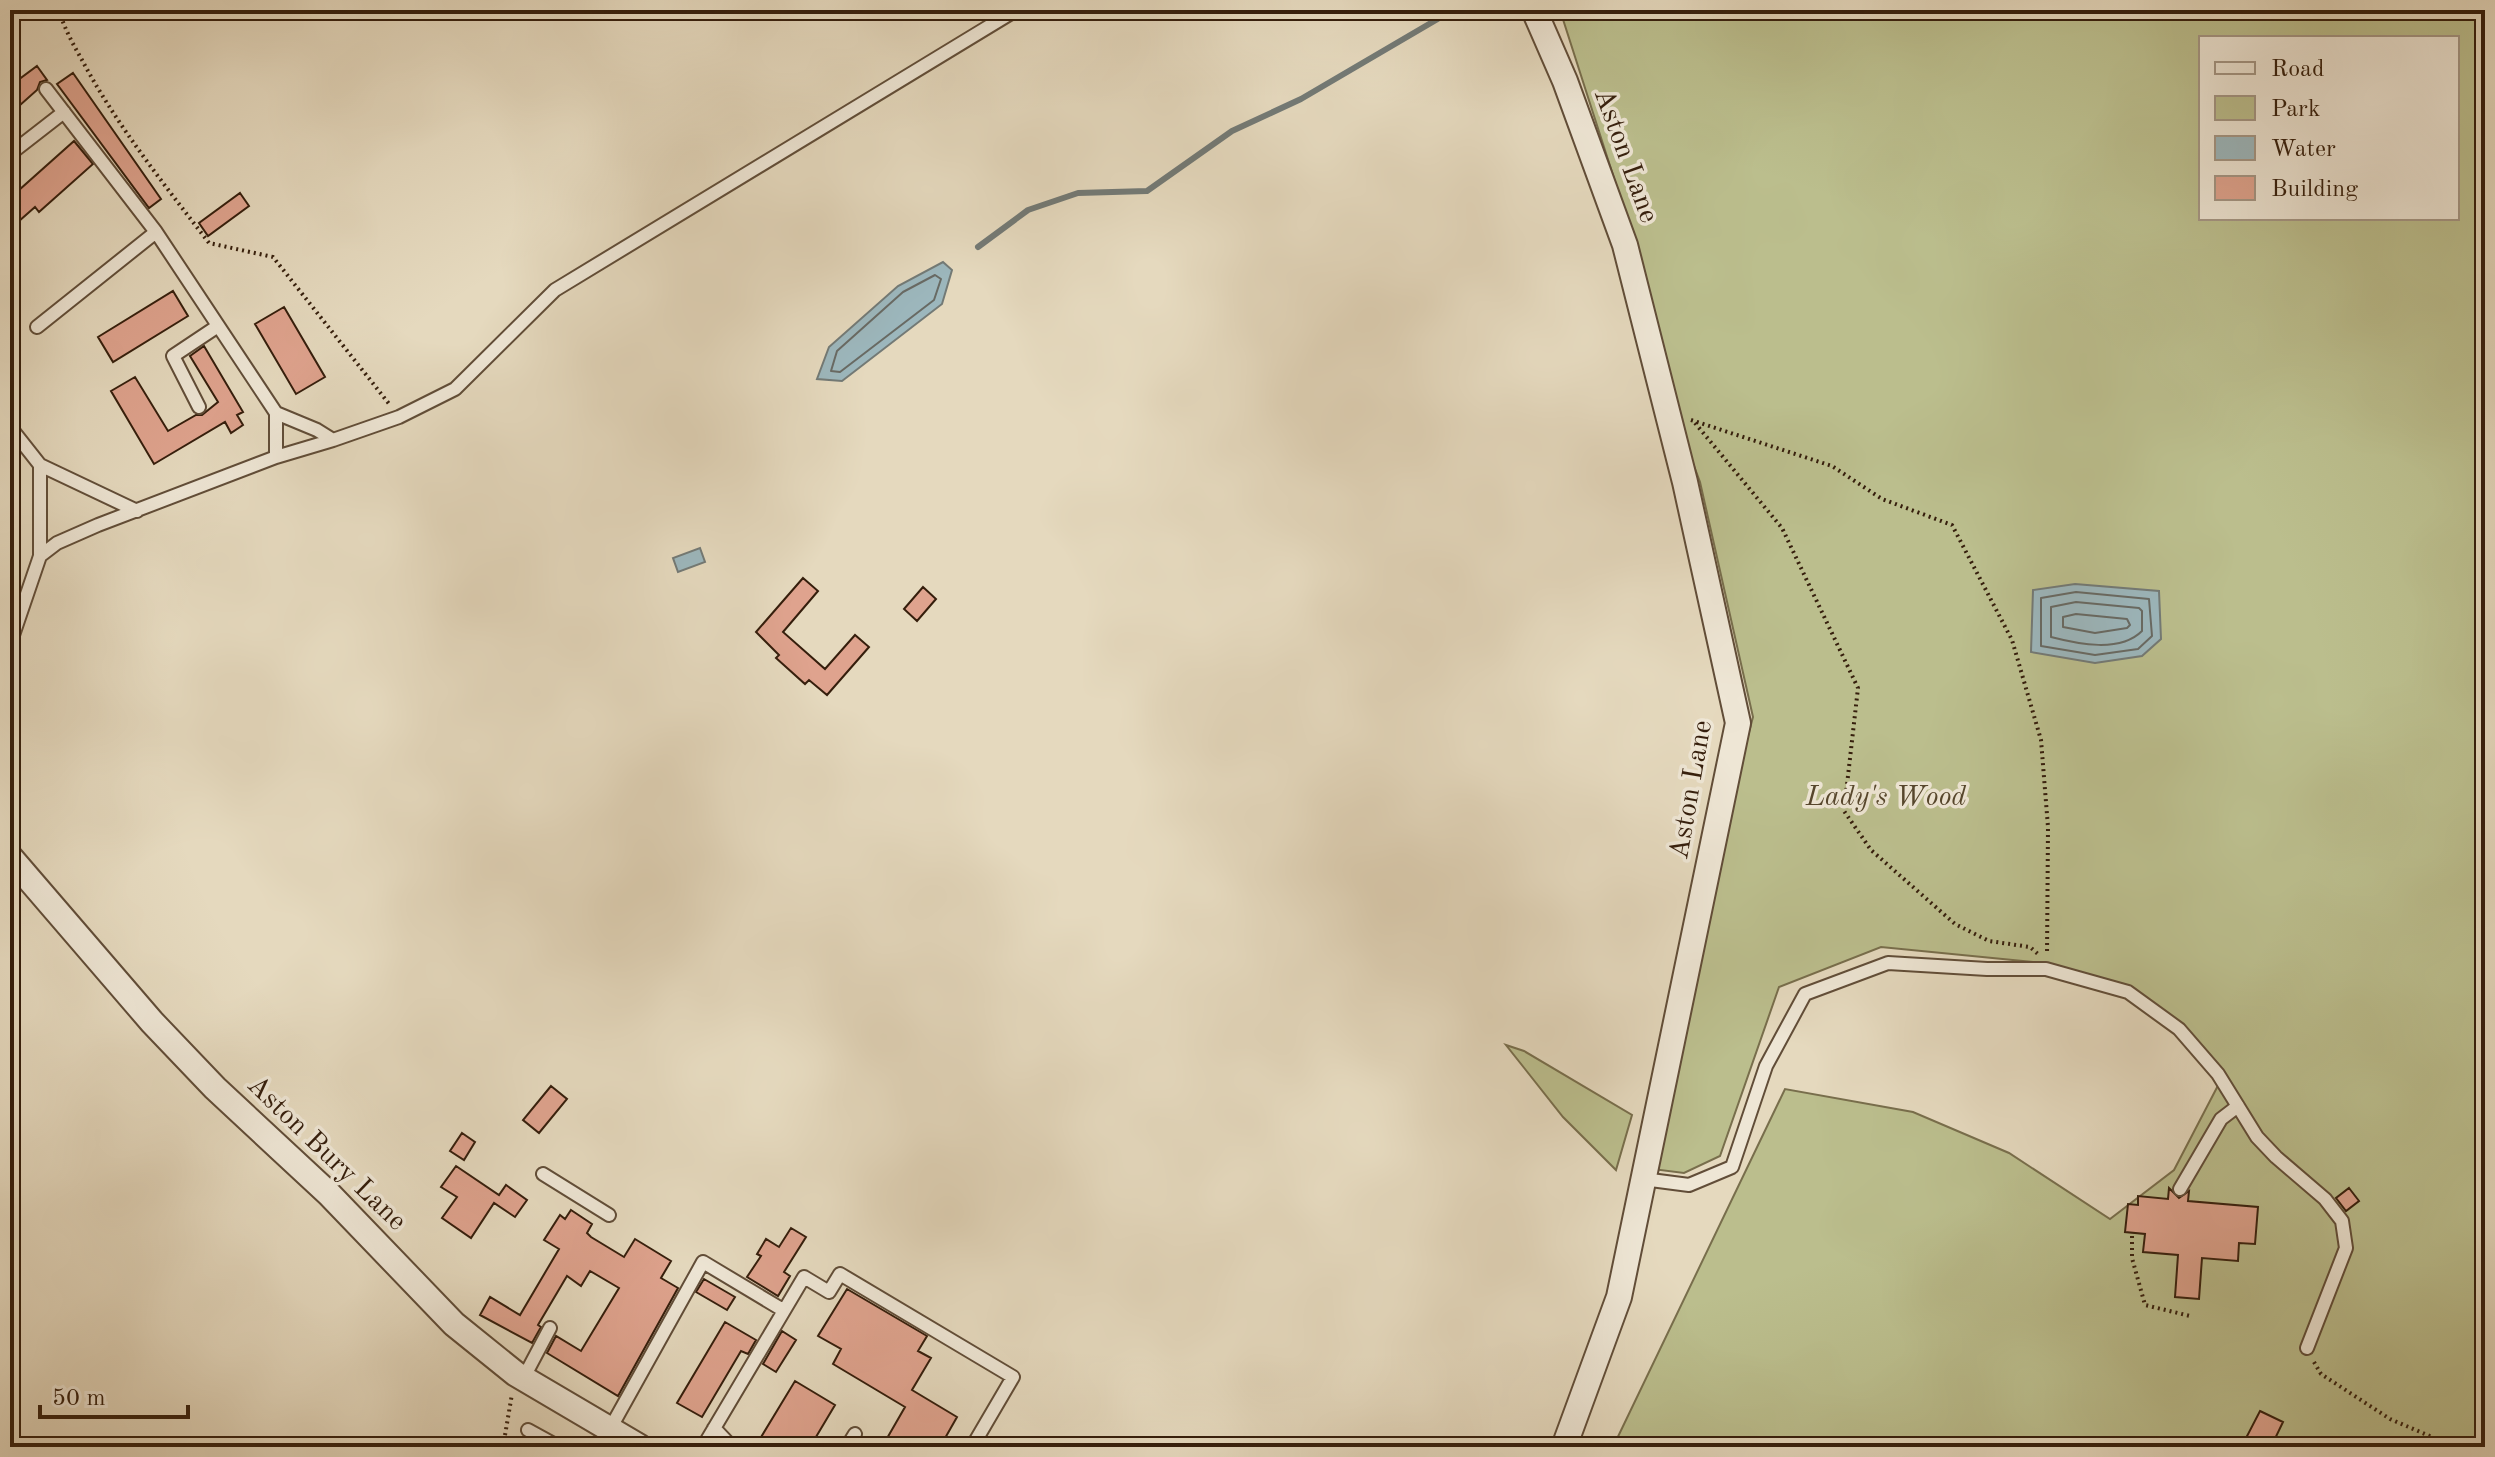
<svg xmlns="http://www.w3.org/2000/svg" width="2495" height="1457" font-family="'Old Standard TT',serif">
<style>
.green{fill:#bbbe8d;stroke:#786e4c;stroke-width:2;fill-rule:evenodd}
.water{fill:#9cb7bd;stroke:#737a76;stroke-width:2}
.lines{fill:none;stroke-linecap:round;stroke-linejoin:round}
.shore{stroke:#686a64;stroke-width:2}
.stream{stroke:#737a76;stroke-width:6}
.building{fill:#dfa38e;stroke:#351e0c;stroke-width:2}
.lane-casing{stroke:#614d38;stroke-width:16}
.street-casing{stroke:#614d38;stroke-width:28}
.path{stroke:#351e0c;stroke-width:4;stroke-dasharray:2 4;stroke-linecap:butt}
.lane{stroke:#eee6d5;stroke-width:12}
.street{stroke:#eee6d5;stroke-width:24}
.labels{text-anchor:middle;dominant-baseline:central;stroke-width:7;stroke-linejoin:round;paint-order:stroke}
.street-label{font-size:28px;fill:#351e0c;stroke:#eee6d5}
.park-label{font-size:28px;font-style:italic;fill:#56462c;stroke:#eee6d5}
</style>
<rect width="100%" height="100%" fill="#e5d9be"/>
<filter id="stains"><feTurbulence type="fractalNoise" baseFrequency=".0025" numOctaves="4"/><feColorMatrix values="0 0 0 0 .2 0 0 0 0 .09 0 0 0 0 .02 0 0 0 .5 -.17"/></filter>
<radialGradient id="worn" r=".72"><stop offset=".6" stop-color="#630" stop-opacity="0"/><stop offset="1" stop-color="#630" stop-opacity=".3"/></radialGradient>
<path class="green" d="M1560,10H2485V1447H1613L1785,1089L1913,1112L2009,1153L2110,1219L2174,1170L2224,1074L2129,989L2033,962L1881,947L1779,987L1720,1156L1684,1173L1652,1169L1710,880L1753,717L1700,482L1676,418L1646,278ZM2201,38H2457V218H2201Z
M1506,1045L1524,1051L1632,1115L1616,1170L1563,1117Z"/>
<path class="water" d="M943,262L952,270L942,304L842,381L817,379L829,347L898,286Z
M700,548L705,562L678,572L673,558Z
M2075,584L2159,591L2161,639L2142,656L2095,663L2031,652L2033,590Z"/>
<g class="lines">
<path class="shore" d="M935,275L941,279L934,300L840,372L831,371L837,351L903,292Z
M2076,592L2149,599L2152,636L2138,649L2095,655L2041,646V598Z
M2076,602L2139,608L2142,611V631C2120,653 2078,644 2051,637V607Z
M2076,614L2127,619L2130,625L2127,628L2095,633L2063,627V617Z"/>
<path class="stream" d="M978,247L1028,210L1078,193L1147,191L1232,131L1301,99L1453,10"/>
</g>
<path class="building" d="M37,66L47,80L40,82L37,90L10,114V86Z
M73,73L161,199L149,208L57,84Z
M74,141L93,164L39,212L35,207L10,229V180L19,190Z
M240,193L249,206L208,236L199,223Z
M173,291L188,316L113,362L98,337Z
M284,307L325,377L296,394L255,324Z
M204,346L243,412L237,415L243,425L231,433L225,422L154,464L111,391L135,377L168,431L196,415H202L218,402L190,356Z
M803,578L818,591L783,632L825,669L855,635L869,647L827,695L809,680L805,684L776,658L779,655L756,632Z
M923,587L936,599L917,621L904,609Z
M551,1086L567,1099L539,1133L523,1120Z
M462,1133L475,1142L464,1160L450,1151Z
M456,1166L499,1195L506,1185L527,1200L515,1217L494,1203L471,1238L442,1218L457,1197L441,1187Z
M2169,1188L2179,1198L2189,1191L2188,1201L2258,1207L2255,1244L2239,1243L2238,1261L2202,1258L2199,1299L2175,1297L2178,1255L2143,1252L2145,1234L2125,1232L2128,1204L2138,1205V1196L2168,1199Z
M2349,1188L2359,1201L2346,1211L2336,1198Z
M571,1210L592,1224L587,1233L591,1237L624,1257L635,1239L671,1261L661,1278L678,1288L618,1396L547,1353L556,1336L581,1351L619,1288L590,1271L581,1286L567,1276L538,1325L541,1327L532,1343L480,1315L490,1297L520,1315L559,1249L544,1240L560,1215L565,1219Z
M791,1228L806,1237L784,1272L790,1276L778,1296L747,1277L761,1256L757,1254L766,1239L779,1247Z
M704,1279L735,1297L727,1310L696,1292Z
M847,1289L927,1336L918,1351L931,1358L912,1390L957,1417L940,1447H882L905,1407L833,1364L841,1349L818,1336Z
M725,1322L756,1340L748,1354L741,1351L702,1417L677,1403Z
M782,1331L796,1340L776,1372L763,1364Z
M795,1381L835,1405L810,1447H755Z
M2260,1411L2283,1422L2271,1447H2263L2246,1438Z"/>
<g class="lines">
<defs>
<path id="lane" d="M46,89L156,232L276,413
M10,154L64,112
M37,327L156,232
M199,407L173,356L218,326
M10,427L40,465L137,511
M276,457V413L317,430L333,440
M40,556L57,543L98,525L276,457L333,440L399,417L455,389L555,290L1016,10
M10,644L40,556V465
M543,1174L609,1215
M1643,1179L1689,1185L1732,1167L1766,1066L1805,994L1888,963L1987,969H2046L2128,992L2179,1029L2218,1074L2257,1137L2276,1157L2325,1199L2342,1221L2346,1248L2307,1348
M2180,1189L2221,1119L2238,1106
M523,1379L550,1328
M714,1428L732,1447
M610,1429L703,1262L783,1310
M528,1430L559,1447
M703,1447L804,1277L829,1292L840,1274L1013,1377L972,1447
M847,1447L855,1434"/>
<path id="street" d="M1534,10L1565,81L1625,245L1685,482L1738,723L1619,1297L1564,1447
M10,857L152,1022L215,1088L329,1194L454,1324L516,1374L640,1447"/>
</defs>
<use href="#lane" class="lane-casing"/>
<use href="#street" class="street-casing"/>
<path class="path" d="M59,10C64,28 73,44 82,60C117,126 164,184 209,243L273,257L390,405
M1691,420L1832,466L1882,499L1952,525L2012,640L2041,740L2048,827L2047,955
M1695,423L1782,528L1858,688L1844,811L1871,850L1955,924L1989,941L2030,947L2038,954
M2132,1236V1258L2145,1305L2190,1316
M2314,1362L2321,1374L2390,1419L2432,1437L2444,1447
M503,1447L512,1394"/>
<use href="#lane" class="lane"/>
<use href="#street" class="street"/>
</g>
<g class="labels">
<g class="street-label">
<text transform="translate(1625 156) rotate(70)">Aston Lane</text>
<text transform="translate(1692 790) rotate(-80)">Aston Lane</text>
<text transform="translate(326 1154) rotate(44)">Aston Bury Lane</text>
</g>
<g class="park-label">
<text x="1886" y="798">Lady's Wood</text>
</g>
</g>
<rect width="2495" height="1457" fill="none" stroke="#e5d9be" stroke-width="40"/>
<rect x="12" y="12" width="2471" height="1433" fill="none" stroke="#351e0c" stroke-width="4"/>
<rect x="20" y="20" width="2455" height="1417" fill="none" stroke="#351e0c" stroke-width="2"/>
<rect x="2199" y="36" width="260" height="184" fill="#eee6d5" stroke="#a49685" stroke-width="2"/>
<rect x="2215" y="62" width="40" height="12" fill="#eee6d5" stroke="#a49685" stroke-width="2"/>
<text x="2271" y="76" font-size="24" fill="#351e0c">Road</text>
<rect x="2215" y="96" width="40" height="24" fill="#bbbe8d" stroke="#a49685" stroke-width="2"/>
<text x="2271" y="116" font-size="24" fill="#351e0c">Park</text>
<rect x="2215" y="136" width="40" height="24" fill="#9cb7bd" stroke="#a49685" stroke-width="2"/>
<text x="2271" y="156" font-size="24" fill="#351e0c">Water</text>
<rect x="2215" y="176" width="40" height="24" fill="#dfa38e" stroke="#a49685" stroke-width="2"/>
<text x="2271" y="196" font-size="24" fill="#351e0c">Building</text>
<path d="M40 1405v12h148v-12" fill="none" stroke="#351e0c" stroke-width="4"/>
<text x="52" y="1405" font-size="24" fill="#351e0c" stroke="#eee6d5" stroke-width="6" paint-order="stroke">50 m</text>
<rect width="100%" height="100%" filter="url(#stains)"/>
<rect width="100%" height="100%" fill="url(#worn)"/>
</svg>
